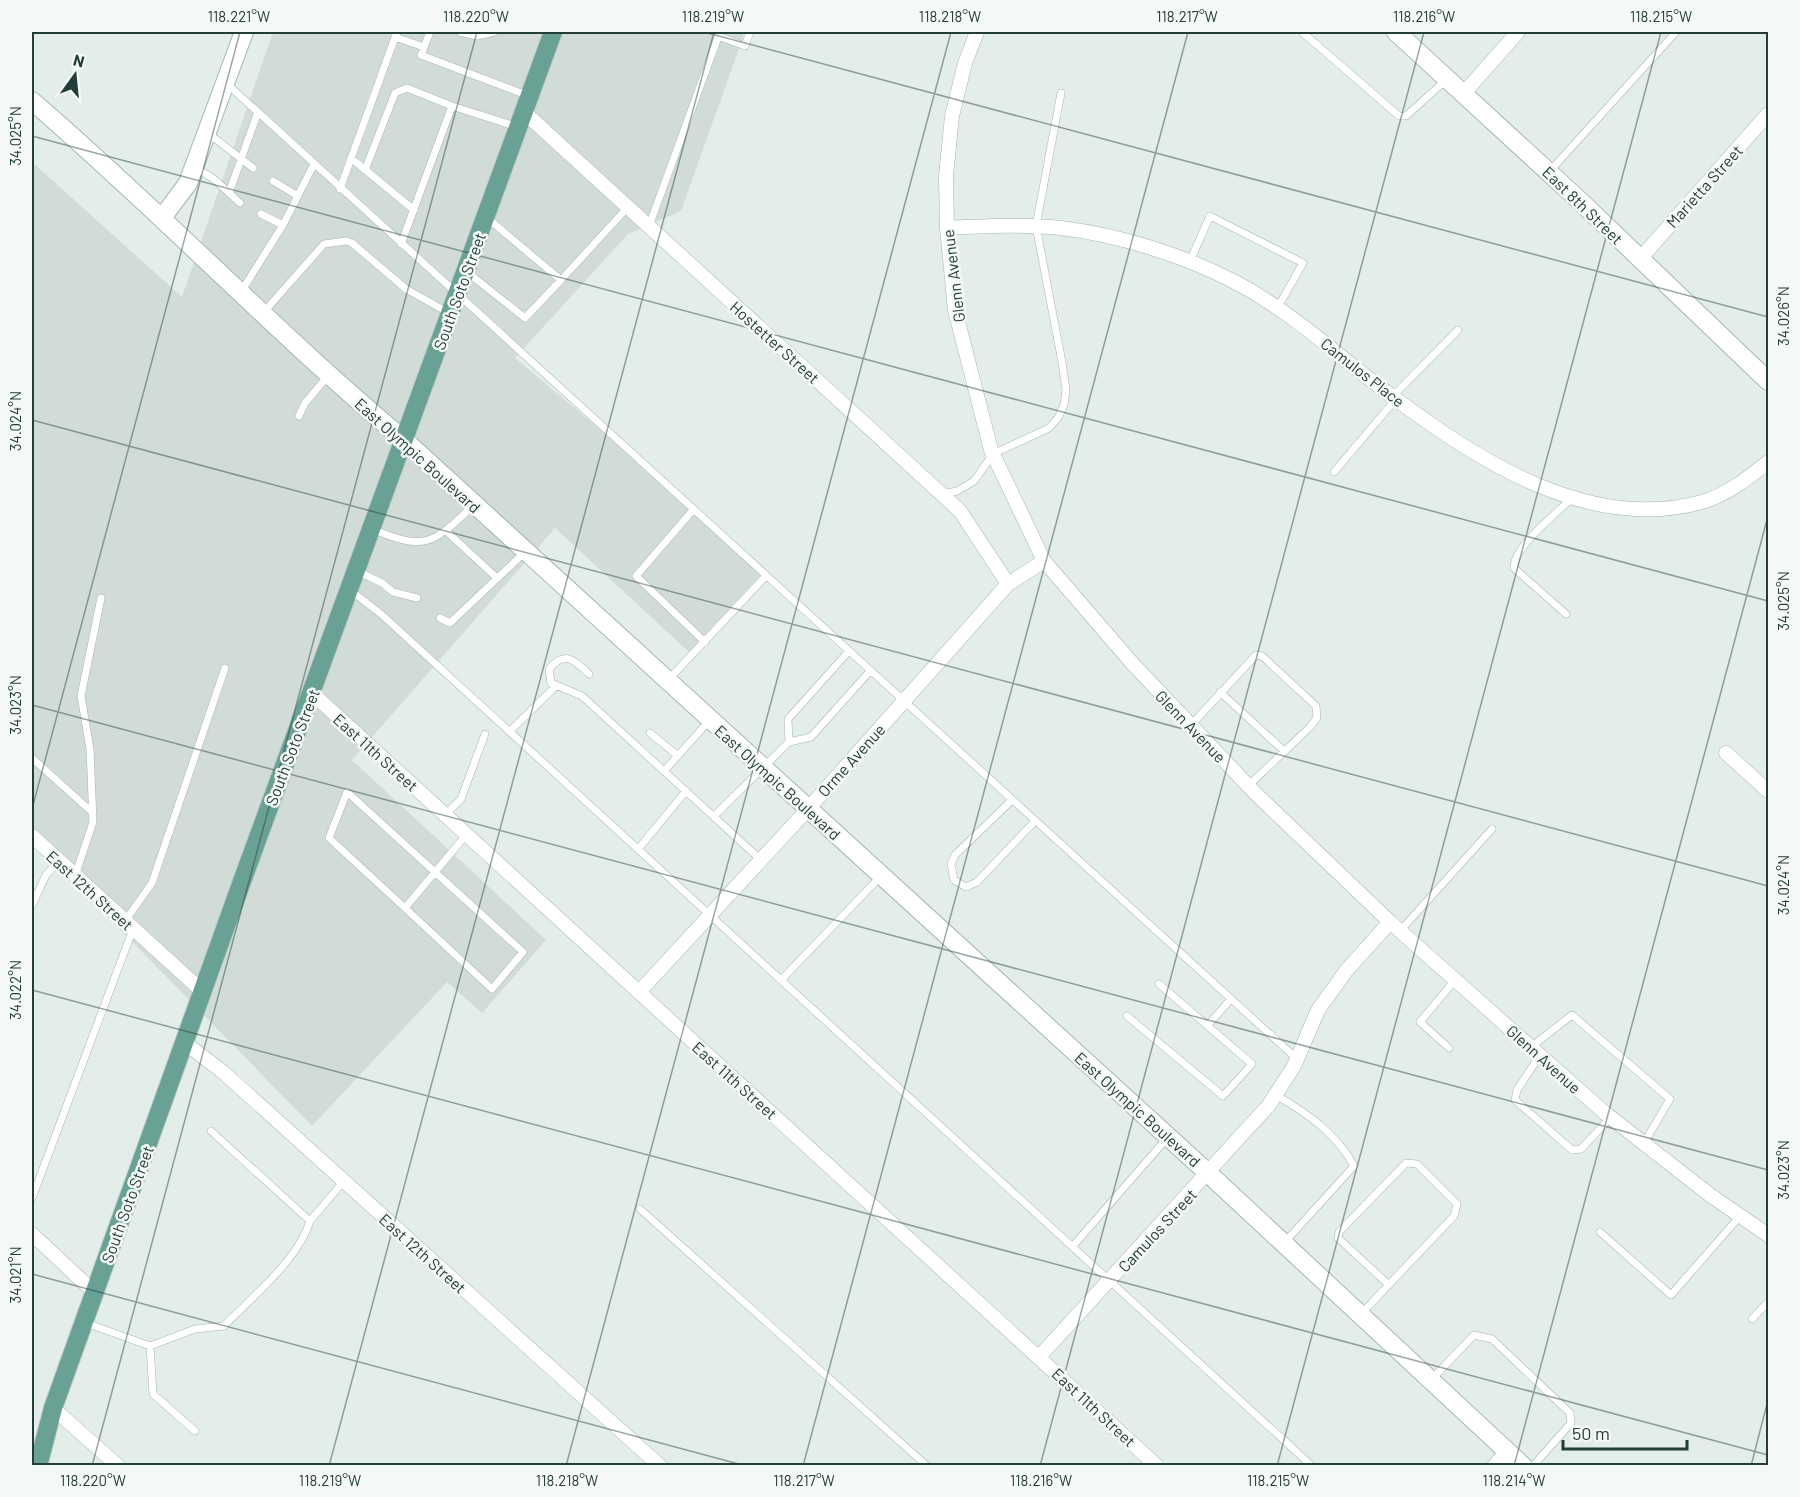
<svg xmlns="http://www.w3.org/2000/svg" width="1800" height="1497" font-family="Barlow,sans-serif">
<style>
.built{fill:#d1dcd8}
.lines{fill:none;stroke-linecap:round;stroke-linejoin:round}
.lane-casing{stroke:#a6b5b0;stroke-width:8}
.street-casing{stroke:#a6b5b0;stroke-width:15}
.secondary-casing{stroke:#a2b8b1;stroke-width:20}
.primary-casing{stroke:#c1c9c7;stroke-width:20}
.lane{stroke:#fff;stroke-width:7}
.street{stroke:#fff;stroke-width:14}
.secondary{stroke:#fff;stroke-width:18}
.primary{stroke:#69a195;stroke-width:18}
.ticks{fill:none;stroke:#233d38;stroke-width:1.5;stroke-opacity:0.45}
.labels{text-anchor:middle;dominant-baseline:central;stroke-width:5;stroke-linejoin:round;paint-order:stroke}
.street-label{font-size:16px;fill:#233d38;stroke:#f4f9f7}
.neatline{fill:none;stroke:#233d38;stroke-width:2}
.ticks-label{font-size:15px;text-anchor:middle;fill:#233d38}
</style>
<rect width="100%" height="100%" fill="#e3ede9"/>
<path class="built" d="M273,32H745L681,211L628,234L515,358L766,569L689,652L555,528L352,760L546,940L482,1013L447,982L312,1126L32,839V162L182,297Z"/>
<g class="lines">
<defs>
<path id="lane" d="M430,32L421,55L529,96
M460,32L477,36L494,32
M1302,32L1399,116H1406L1446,80
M718,36L745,46L750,32
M395,37L424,47
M227,84L1296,1058
M208,133L253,168
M351,158L414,210
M196,168L214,179L240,203
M365,170L395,93L407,88L452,106
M1549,172L1676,32
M273,181L298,196
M340,189L397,32
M229,193L258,112
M261,214L283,225
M486,217L561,280L628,207
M649,226L720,32
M401,244L452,106L518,127
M1190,261L1210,216L1303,263L1278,307
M467,272L525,318L561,280
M241,292L283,225L314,164
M263,313L324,244L346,241L352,243L406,289L449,313
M1392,397L1458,330
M299,416L305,403L328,376
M1334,472L1396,399
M943,494L957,491L974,481L993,454L1049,428L1058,418L1064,405L1066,390L1062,362L1036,226L1061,93
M693,510L636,576L705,642
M372,529C427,552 433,543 474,505
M446,531L497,578
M357,571L382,583L393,592L417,598
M350,590L381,614L1312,1466
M1566,614L1514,568C1513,547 1557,513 1573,497
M440,618L450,623L525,552
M589,674C574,660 565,650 549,669L551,683L582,696L761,860
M669,679L766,576
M1220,692L1284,751
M1191,725L1256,655L1262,656L1316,706L1317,718L1310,727L1248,786
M510,731L556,686
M650,733L677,755
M789,742L788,719L849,651
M32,758L93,813
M664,771L710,720
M1012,800L955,855L951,864L954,880L966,887L977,882L1035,821
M445,815L461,799L485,734
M714,816L789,742L811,737L870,671
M639,848L686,791
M75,876L93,822L90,749L81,696L101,598
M32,905L46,875L59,861
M405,908L329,838L347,792L523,952L492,989L405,908L466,835
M125,921L152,883L225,668
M1400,931L1492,829
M782,979L881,876
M1127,1016L1223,1096L1252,1064L1159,984
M1208,1025L1231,999
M1531,1047L1572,1015L1670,1099L1644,1143
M1449,1048L1420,1022L1455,980
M1540,1055L1517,1090L1515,1100L1572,1150L1581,1149L1611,1117
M1276,1095C1308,1114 1336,1133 1354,1166L1284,1243
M211,1131L310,1221L344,1181
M32,1198L133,929
M640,1209L927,1466
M1600,1232L1671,1295L1740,1216
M1073,1246L1168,1137
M1361,1314L1454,1216L1457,1204L1417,1164L1406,1163L1339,1232L1338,1238L1389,1285
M1752,1319L1768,1302
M86,1323L150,1346L195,1329L224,1326C252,1297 298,1260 310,1221
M150,1346L153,1394L195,1431
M1431,1380L1474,1335L1492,1339L1570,1413L1571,1423L1533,1466"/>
<path id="street" d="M977,32L965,63L952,116L946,176L947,228L955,310L991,450L1044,561L1132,663L1257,795L1390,922L1605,1113L1710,1195L1768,1235
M1463,94L1518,32
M525,113L960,511L1008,584
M947,228C985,226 1023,224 1061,228C1119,235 1183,255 1235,282C1294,313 1340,358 1393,397C1479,461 1590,533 1702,502C1727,495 1748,478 1768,462
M1640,259L1768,114
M313,694L1157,1466
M1726,753L1768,791
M32,836L203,992
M639,992L808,809L1008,584L1044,561
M185,1043L223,1072L660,1466
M32,1234L95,1293
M1039,1357L1269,1105L1294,1066L1318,1010L1346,971L1390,922
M53,1408L118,1466
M1494,1466L1508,1450"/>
<path id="secondary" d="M1396,32L1580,201L1768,381
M32,101C159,210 275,332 404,440L1209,1174L1523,1466
M162,218L188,183L244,32"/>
<path id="primary" d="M38,1466L53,1408L241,884L553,32"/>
</defs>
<use href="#lane" class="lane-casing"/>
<use href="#street" class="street-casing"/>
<use href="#secondary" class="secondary-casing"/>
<use href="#primary" class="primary-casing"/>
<use href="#lane" class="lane"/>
<use href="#street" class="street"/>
<use href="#secondary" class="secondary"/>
<use href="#primary" class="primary"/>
</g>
<path class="ticks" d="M704,32L1768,317M1766,32H1768M32,136L1768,601M32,420L1768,886M32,705L1768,1170M32,809L240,32M32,990L1768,1455M32,1274L746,1466M92,1466L477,32M329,1466L714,32M566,1466L951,32M803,1466L1188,32M1040,1466L1424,32M1277,1466L1661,32M1514,1466L1768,516M1751,1466L1768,1400"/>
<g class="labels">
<g class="street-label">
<text transform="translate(1704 186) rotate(-48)">Marietta Street</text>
<text transform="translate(1583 205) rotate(44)">East 8th Street</text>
<text transform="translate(953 276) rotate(-97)">Glenn Avenue</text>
<text transform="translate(459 291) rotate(-70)">South Soto Street</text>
<text transform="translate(775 342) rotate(42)">Hostetter Street</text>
<text transform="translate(1363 372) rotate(38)">Camulos Place</text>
<text transform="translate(418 455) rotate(42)">East Olympic Boulevard</text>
<text transform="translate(1191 726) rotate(46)">Glenn Avenue</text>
<text transform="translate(292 747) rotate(-69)">South Soto Street</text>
<text transform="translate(376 752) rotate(42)">East 11th Street</text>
<text transform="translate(851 760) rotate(-48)">Orme Avenue</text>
<text transform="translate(778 782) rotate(42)">East Olympic Boulevard</text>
<text transform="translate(90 890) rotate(42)">East 12th Street</text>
<text transform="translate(1544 1059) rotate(42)">Glenn Avenue</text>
<text transform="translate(735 1080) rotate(42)">East 11th Street</text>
<text transform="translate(1138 1109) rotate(42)">East Olympic Boulevard</text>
<text transform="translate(127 1204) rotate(-70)">South Soto Street</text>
<text transform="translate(1157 1230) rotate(-47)">Camulos Street</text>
<text transform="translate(423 1253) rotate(42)">East 12th Street</text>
<text transform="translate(1094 1407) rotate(43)">East 11th Street</text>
</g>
</g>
<rect width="1800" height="1497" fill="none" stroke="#f4f9f7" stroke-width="66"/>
<g transform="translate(75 75) rotate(15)" stroke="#f4f9f7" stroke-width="4.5" paint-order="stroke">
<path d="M0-4.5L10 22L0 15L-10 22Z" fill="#233d38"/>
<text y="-9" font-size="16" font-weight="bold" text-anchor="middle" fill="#233d38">N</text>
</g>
<path d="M1563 1440v9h124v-9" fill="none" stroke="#233d38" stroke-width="3"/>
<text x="1572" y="1440" font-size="18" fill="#233d38" stroke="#f4f9f7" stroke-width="4.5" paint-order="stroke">50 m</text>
<rect x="33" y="33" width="1734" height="1431" class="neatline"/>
<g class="ticks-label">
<text x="239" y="22">118.221°W</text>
<text x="476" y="22">118.220°W</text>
<text x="713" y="22">118.219°W</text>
<text x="950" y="22">118.218°W</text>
<text x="1187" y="22">118.217°W</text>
<text x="1424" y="22">118.216°W</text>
<text x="1661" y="22">118.215°W</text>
<text transform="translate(16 136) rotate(-90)" y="5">34.025°N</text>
<text transform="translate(1784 316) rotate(-90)" y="5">34.026°N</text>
<text transform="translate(16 421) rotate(-90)" y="5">34.024°N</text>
<text transform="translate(1784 601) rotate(-90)" y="5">34.025°N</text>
<text transform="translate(16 705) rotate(-90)" y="5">34.023°N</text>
<text transform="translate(1784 885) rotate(-90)" y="5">34.024°N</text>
<text transform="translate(16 990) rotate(-90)" y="5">34.022°N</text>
<text transform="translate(1784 1170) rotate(-90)" y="5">34.023°N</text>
<text transform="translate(16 1275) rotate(-90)" y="5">34.021°N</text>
<text x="93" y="1486">118.220°W</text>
<text x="330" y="1486">118.219°W</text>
<text x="567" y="1486">118.218°W</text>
<text x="804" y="1486">118.217°W</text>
<text x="1041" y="1486">118.216°W</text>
<text x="1278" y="1486">118.215°W</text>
<text x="1514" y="1486">118.214°W</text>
</g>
</svg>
